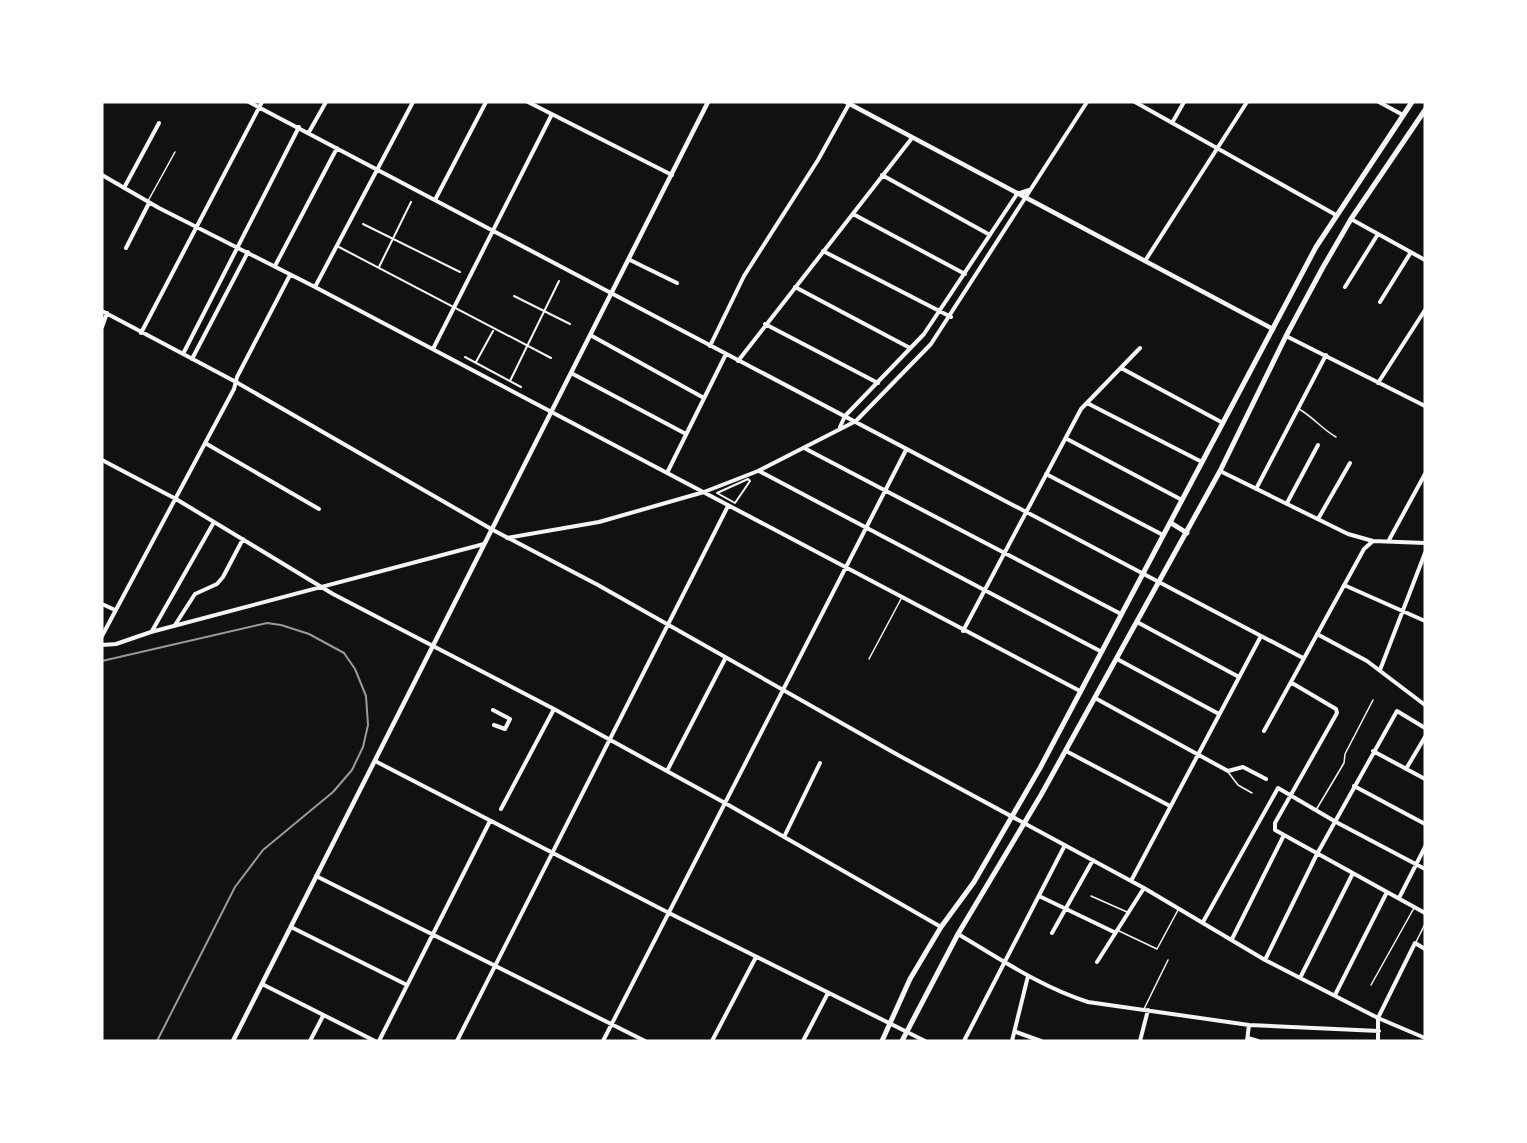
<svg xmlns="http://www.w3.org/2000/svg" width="1527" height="1143" font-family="Montserrat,sans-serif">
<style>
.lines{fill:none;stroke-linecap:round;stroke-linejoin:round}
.service{stroke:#f5f5f5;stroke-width:1.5}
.pedestrian{stroke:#f5f5f5;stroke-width:2}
.minor{stroke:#f5f5f5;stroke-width:4}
.tertiary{stroke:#f5f5f5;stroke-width:4.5}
.secondary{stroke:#f5f5f5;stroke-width:4.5}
.primary{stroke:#f5f5f5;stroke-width:5}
.rail{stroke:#9a9a9a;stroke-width:2}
</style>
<rect width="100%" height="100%" fill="#111"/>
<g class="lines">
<path class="service" d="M148,201L175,152
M1299,409C1313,417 1322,429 1336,437
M869,659L901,599
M1228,772L1238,785L1252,793
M1316,810L1344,763L1345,754L1373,700
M1091,896L1127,912
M1117,930L1157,949L1178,910
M1416,942L1425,924
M1371,985L1414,908
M1144,1009L1168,960"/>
<path class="pedestrian" d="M363,224L460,272
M337,246L551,358
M379,267L411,202
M514,296L570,324
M465,357L521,387
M476,362L493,331
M510,381L559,281
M748,479L750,481L735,503L717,493Z"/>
<path class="minor" d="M249,102L1303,658
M528,102L672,175
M1135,102L1336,215
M1379,102L1403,115
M1172,123L1184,102
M309,132L326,102
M102,175L159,208L315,287L1080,691
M882,175L990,235
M124,188L159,123
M435,200L486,102
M853,214L965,274
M1351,219L1425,260
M126,248L149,203
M823,251L951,317
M630,260L677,283
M1145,261L1247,102
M275,266L337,148
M315,287L413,102
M795,287L910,348
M1345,287L1378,234
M1380,302L1411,252
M102,311L236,382L493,530L598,585L898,755L1144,888L1265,960L1378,1018L1425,1038
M765,324L878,383
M102,327L107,313
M141,333L262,102
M592,336L704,398
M1286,336L1425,406
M710,346L744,276L818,160L849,104
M433,349L552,114
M183,354L299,127
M192,359L248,252
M738,361L912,138
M1121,368L1223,423
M573,374L686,434
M1378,383L1425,310
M1087,403L1202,462
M840,427L845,416L924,334L1017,194L1029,190
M1067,439L1182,500
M205,443L319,509
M806,449L1121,614
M102,460L176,499L333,594L554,709L725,803L941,927
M759,471L1100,651
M1220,471L1348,534L1373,541L1425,543
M667,473L726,354
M1046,474L1163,535
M1256,489L1326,355
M1287,503L1318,445
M1318,519L1350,463
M507,538L599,522L704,492L758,471L856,421L931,344L1087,102
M1389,540L1425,474
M1344,585L1425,621
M102,604L115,610
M1137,622L1239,677
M175,625L195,594L217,584L223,577L243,539
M152,631L214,522
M963,631L1081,409L1140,348
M1317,634L1367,661L1425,705
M102,636L234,389L237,377L290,275
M102,645L116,644L151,632L484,544
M1117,659L1219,714
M1380,670L1425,553
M1292,683L1336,709L1337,713L1275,823V830L1425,913
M1095,698L1228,771L1243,767L1266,779
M493,710L510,719L505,729L494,725
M1264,731L1364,549L1373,541
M1066,751L1170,806
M1373,751L1425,779
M375,761L669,913L925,1041
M1406,769L1425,737
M667,771L725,659
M1354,786L1425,824
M501,809L554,709
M784,837L820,763
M316,876L645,1041
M1131,881L1261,636
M1039,896L1114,932
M1399,898L1425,847
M1203,922L1278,788L1336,822L1425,869
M291,927L407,985
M1052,933L1093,860
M958,934C1000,959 1041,987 1088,1002L1249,1025L1379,1031
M1232,939L1283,837
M1265,960L1317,854L1397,711L1425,728
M1097,962L1144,888
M1300,978L1352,875
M262,984L375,1041
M1335,995L1387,892
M1016,1032L1041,1041
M1248,1038L1258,1041
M310,1041L323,1016
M379,1041L490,821
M457,1041L728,506
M603,1041L906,450
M712,1041L756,957
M803,1041L828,993
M964,1041L1065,845
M1012,1041L1028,976
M1140,1041L1148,1010
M1247,1041L1249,1025
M1378,1041V1018L1415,943L1425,949"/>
<path class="tertiary" d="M846,102L1273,329"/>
<path class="secondary" d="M233,1041L708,102"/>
<path class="primary" d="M1171,523L1187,533
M882,1041L910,979L941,927L974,882L1040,768L1316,247L1412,102
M902,1041L958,934L1041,795L1220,471L1286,336L1322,269L1351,219L1425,110"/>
<path class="rail" d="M102,661L267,623L281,625L309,634L344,653L355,669L366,696L368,725L363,747L352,770L333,792L263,850L235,887L157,1041"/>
</g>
<rect width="1527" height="1143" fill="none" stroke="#ffffff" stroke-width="207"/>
</svg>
